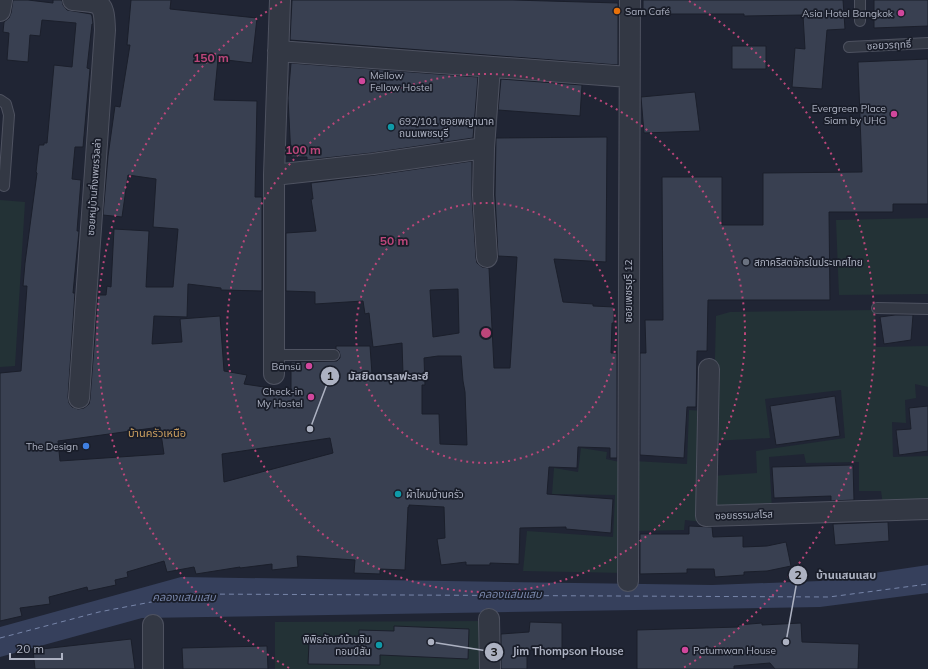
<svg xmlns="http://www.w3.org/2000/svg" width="928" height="669" font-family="Mulish,'Noto Sans Thai',sans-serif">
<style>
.green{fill:#233236}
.water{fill:#36405c}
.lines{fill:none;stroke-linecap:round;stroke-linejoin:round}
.ferry{stroke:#7785a9;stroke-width:1;stroke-dasharray:5 4;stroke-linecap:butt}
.building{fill:#394051;stroke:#1b1f2b;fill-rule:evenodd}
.service-casing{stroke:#4e5260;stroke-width:12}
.minor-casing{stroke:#4e5260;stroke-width:22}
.service{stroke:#333844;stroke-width:10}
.minor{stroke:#333844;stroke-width:20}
.ring{fill:none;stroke:#bc467a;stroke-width:2;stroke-dasharray:2 4}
.food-dot{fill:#e8710a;stroke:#191d29;stroke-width:1.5}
.hotel-dot{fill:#d1479c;stroke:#191d29;stroke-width:1.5}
.culture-dot{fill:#0f9aa8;stroke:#191d29;stroke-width:1.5}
.worship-dot{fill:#6b7280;stroke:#191d29;stroke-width:1.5}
.shop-dot{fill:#3f7fe0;stroke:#191d29;stroke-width:1.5}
.labels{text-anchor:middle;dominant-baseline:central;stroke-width:3.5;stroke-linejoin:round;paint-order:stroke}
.poi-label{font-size:10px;fill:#adb2c2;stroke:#191d29;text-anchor:start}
.street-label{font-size:10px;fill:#adb2c2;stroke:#191d29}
.neighbourhood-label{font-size:11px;fill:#ca9e5f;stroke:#191d29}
.water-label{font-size:11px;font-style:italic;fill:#7785a9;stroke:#191d29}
.centre{fill:#bc467a;stroke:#191d29;stroke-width:2}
.ring-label{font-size:12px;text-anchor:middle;font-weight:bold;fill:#bc467a;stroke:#191d29;stroke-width:3.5;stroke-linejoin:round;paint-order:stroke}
.leader{fill:none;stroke:#adb2c2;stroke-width:1.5}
.callout-dot{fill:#adb2c2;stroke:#191d29;stroke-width:1.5}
.mark-label{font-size:12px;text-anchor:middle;font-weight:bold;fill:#111}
.callout-label{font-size:11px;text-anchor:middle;font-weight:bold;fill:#adb2c2;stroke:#191d29;stroke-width:3.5;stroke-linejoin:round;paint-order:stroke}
</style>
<rect width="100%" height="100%" fill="#202534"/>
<path class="green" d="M0,200L25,202L15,366L0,367Z
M928,218V294L839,295L836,220Z
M875,310L876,347L928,346V387L915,384L916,398L905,400L906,423L892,422L893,457L928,456V505H883L881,491H859V462L806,463L804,454L769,457L772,509L710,512L711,476L757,473L756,451L845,438L841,390L765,399L770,438L713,441L716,316L730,312Z
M689,410L704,411L702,522L685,520L684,530L634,531V461L687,464Z
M581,448L607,452L606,459L624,463V573L523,571L527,531L613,537L615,495L552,494L554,468L578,472Z
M484,621L483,669H275V622Z"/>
<path class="water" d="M928,565V593L820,607L142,618L0,657V627L181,577L712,585L820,581Z"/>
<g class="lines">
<path class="ferry" d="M0,638L99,612L193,594L829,597L928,584"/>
</g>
<path class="building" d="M13,0H28L53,3V0H62L63,5L67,10L91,14L92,16L93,24H92L87,68L90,69L83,147H75L72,179L81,180L77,231H79L73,293H75L68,397L69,403L72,407L78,409L84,408L89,404L90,399L98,295H106L107,286L111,287L114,229L149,231L146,287H173L178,229L153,227L156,179L128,175L122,217L103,215L108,156L115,106L120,107L130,45H127L131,0H171L170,9L257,18L252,63L218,59L214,100L257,101L255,197H262V291L221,290V288L188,284L187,317L154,316L152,344L182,342L180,319L220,316L224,371L247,375L244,384L291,391V362L337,361L340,358V355L339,351L336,349V346H370L372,374H403L402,343L373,347L369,313L365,314L363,301L315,304V292L286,291V233L316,231L311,199H313L311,183L375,175L472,161V196L476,258L477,263L482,267L489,268L494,368H510L517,257L498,256L495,195L496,138L607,137L606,262L554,259L563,302L593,304V306L614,307V323H612L611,353H617V458H610V448L578,447L577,468L549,467L547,494L613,499L611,533L566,529V527L520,528L519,564L490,563V565H466V562L441,565L437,539L445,538L444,507L409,505V507H408L405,570L380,569V574L354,573L355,560L297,556L298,567L272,570V564L240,568V567L196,574L194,567L167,572L164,561L127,572L128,577L115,580L116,585L88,591L87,587L49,597L50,604L20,608L22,616L0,621V373L21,371L27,286H23L25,263L37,173L36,172L39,145H44V143H47L54,65L72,67L76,23L42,20L40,36L30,35L28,62L7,60L9,33L3,32L4,22L9,18L11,13ZM458,289L459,333L433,337L430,290ZM438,356H461L463,381L465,392L467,445L440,444L439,414H422V385H425L424,358ZM160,427L164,454L60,461L58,441ZM330,438L333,453L224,482L222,454Z
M292,0H513L618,3V65L290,40Z
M643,0H843L845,29L827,30L822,89L792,87L795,48L805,49L803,15L744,16V14H643Z
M874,0H928V26L874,28Z
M732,46H766V69H732Z
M928,59V204H893V212H829L830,300H708L707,351H697L696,407H687L684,458L640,455V353H646L645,320H663L662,177H722V225H763V173L862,172L858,62Z
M291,63L478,77L473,138L372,153L307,160V157H291L288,98Z
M501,79L582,85L580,116L498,110Z
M695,92L700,131L644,133L641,97Z
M895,315H913L911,340L884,344L880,317Z
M835,396L840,436L776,445L770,406Z
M928,406V451L899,455L896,430L911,429L909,408Z
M853,465L854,500L831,501V496L774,498L772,467Z
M888,522L889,541L835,545L833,524Z
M689,526L712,527L713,537L743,536V547L767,546L786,542L791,566L767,571L744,572V575L715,577L714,569H687V573L640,574V534H689Z
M530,622L562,623V651L527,650V669H501V634L529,632Z
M762,623V625L801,623L802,642L859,644L858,669H775L770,663L734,666V669H637V630L739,627L738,625Z
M394,626L469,629L468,659L380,655V665L308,664L309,643H359V630L394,631Z
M131,639L135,669H35L33,650Z
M267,646L268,669H183L182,648Z"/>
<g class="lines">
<defs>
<path id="service" d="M860,0V21
M849,47L928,43
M0,100L6,104L9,115L4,186
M877,308L928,309
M274,355H334"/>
<path id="minor" d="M73,0C101,3 104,0 105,30L79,398
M0,11L2,0
M278,51L629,77
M274,175L373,164L484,148
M487,257L483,195L484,148L490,67
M709,369L706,516L928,509
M274,374V175L280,0
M628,581L630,0
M489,619L490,669
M153,669V625"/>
</defs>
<use href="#service" class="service-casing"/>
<use href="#minor" class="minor-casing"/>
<use href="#service" class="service"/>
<use href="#minor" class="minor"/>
</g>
<g class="ring">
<circle cx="486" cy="333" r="130"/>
<circle cx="486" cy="333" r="259"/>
<path d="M289 668A389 389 0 0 1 283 1M689 1A389 389 0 0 1 683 668"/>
</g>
<circle class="food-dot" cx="617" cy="11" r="4"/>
<g class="hotel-dot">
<circle cx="901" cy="13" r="4"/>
<circle cx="362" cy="81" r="4"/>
<circle cx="894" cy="114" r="4"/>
<circle cx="309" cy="366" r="4"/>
<circle cx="311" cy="397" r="4"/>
<circle cx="685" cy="650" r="4"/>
</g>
<g class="culture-dot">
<circle cx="391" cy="127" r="4"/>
<circle cx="398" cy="494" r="4"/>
<circle cx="379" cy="645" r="4"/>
</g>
<circle class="worship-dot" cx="746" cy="262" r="4"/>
<circle class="shop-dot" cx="86" cy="446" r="4"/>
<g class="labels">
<g class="poi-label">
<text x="625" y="11">Sam Café</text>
<text x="893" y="13" text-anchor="end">Asia Hotel Bangkok</text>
<text x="370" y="75">Mellow<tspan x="370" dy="12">Fellow Hostel</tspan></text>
<text x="886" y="108" text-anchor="end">Evergreen Place<tspan x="886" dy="12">Siam by UHG</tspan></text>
<text x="399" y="121">692/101 ซอยพญานาค<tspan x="399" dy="12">ถนนเพชรบุรี</tspan></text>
<text x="754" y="262">สภาคริสตจักรในประเทศไทย</text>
<text x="301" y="366" text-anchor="end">Bānsū</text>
<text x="303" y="391" text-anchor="end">Check-in<tspan x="303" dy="12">My Hostel</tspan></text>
<text x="78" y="446" text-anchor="end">The Design</text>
<text x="406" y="494">ผ้าไหมบ้านครัว</text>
<text x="371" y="639" text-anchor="end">พิพิธภัณฑ์บ้านจิม<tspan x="371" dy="12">ทอมป์สัน</tspan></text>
<text x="693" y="650">Patumwan House</text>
</g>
<g class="street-label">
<text transform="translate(889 45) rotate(-3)">ซอยวรฤทธิ์</text>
<text transform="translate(94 187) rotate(-86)">ซอยหมู่บ้านกิ่งเพชรวิลล่า</text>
<text transform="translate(628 291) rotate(-90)">ซอยเพชรบุรี 12</text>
<text transform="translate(744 515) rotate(-2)">ซอยธรรมสโรส</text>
</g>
<g class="neighbourhood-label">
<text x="157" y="433">บ้านครัวเหนือ</text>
</g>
<g class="water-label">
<text x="510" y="594">คลองแสนแสบ</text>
<text x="184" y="597">คลองแสนแสบ</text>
</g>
</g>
<circle cx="486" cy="333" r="6" class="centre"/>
<g class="ring-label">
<text x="211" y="62">150 m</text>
<text x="303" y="154">100 m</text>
<text x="394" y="245">50 m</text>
</g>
<path class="leader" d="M310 429L330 376M786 642L798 575M431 642L494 652"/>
<g class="callout-dot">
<circle cx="310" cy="429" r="4"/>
<circle cx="786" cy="642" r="4"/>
<circle cx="431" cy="642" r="4"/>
<circle cx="330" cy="376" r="10"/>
<circle cx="798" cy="575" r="10"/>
<circle cx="494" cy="652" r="10"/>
</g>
<g class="mark-label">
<text x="330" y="380">1</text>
<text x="798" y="579">2</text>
<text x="494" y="656">3</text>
</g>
<g class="callout-label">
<text x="388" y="380">มัสยิดดารุลฟะละฮ์</text>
<text x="846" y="579">บ้านแสนแสบ</text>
<text x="568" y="655">Jim Thompson House</text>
</g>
<path d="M10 653v6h52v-6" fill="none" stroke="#adb2c2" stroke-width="2"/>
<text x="16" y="653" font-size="12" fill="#adb2c2" stroke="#191d29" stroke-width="3" paint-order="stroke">20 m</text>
</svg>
